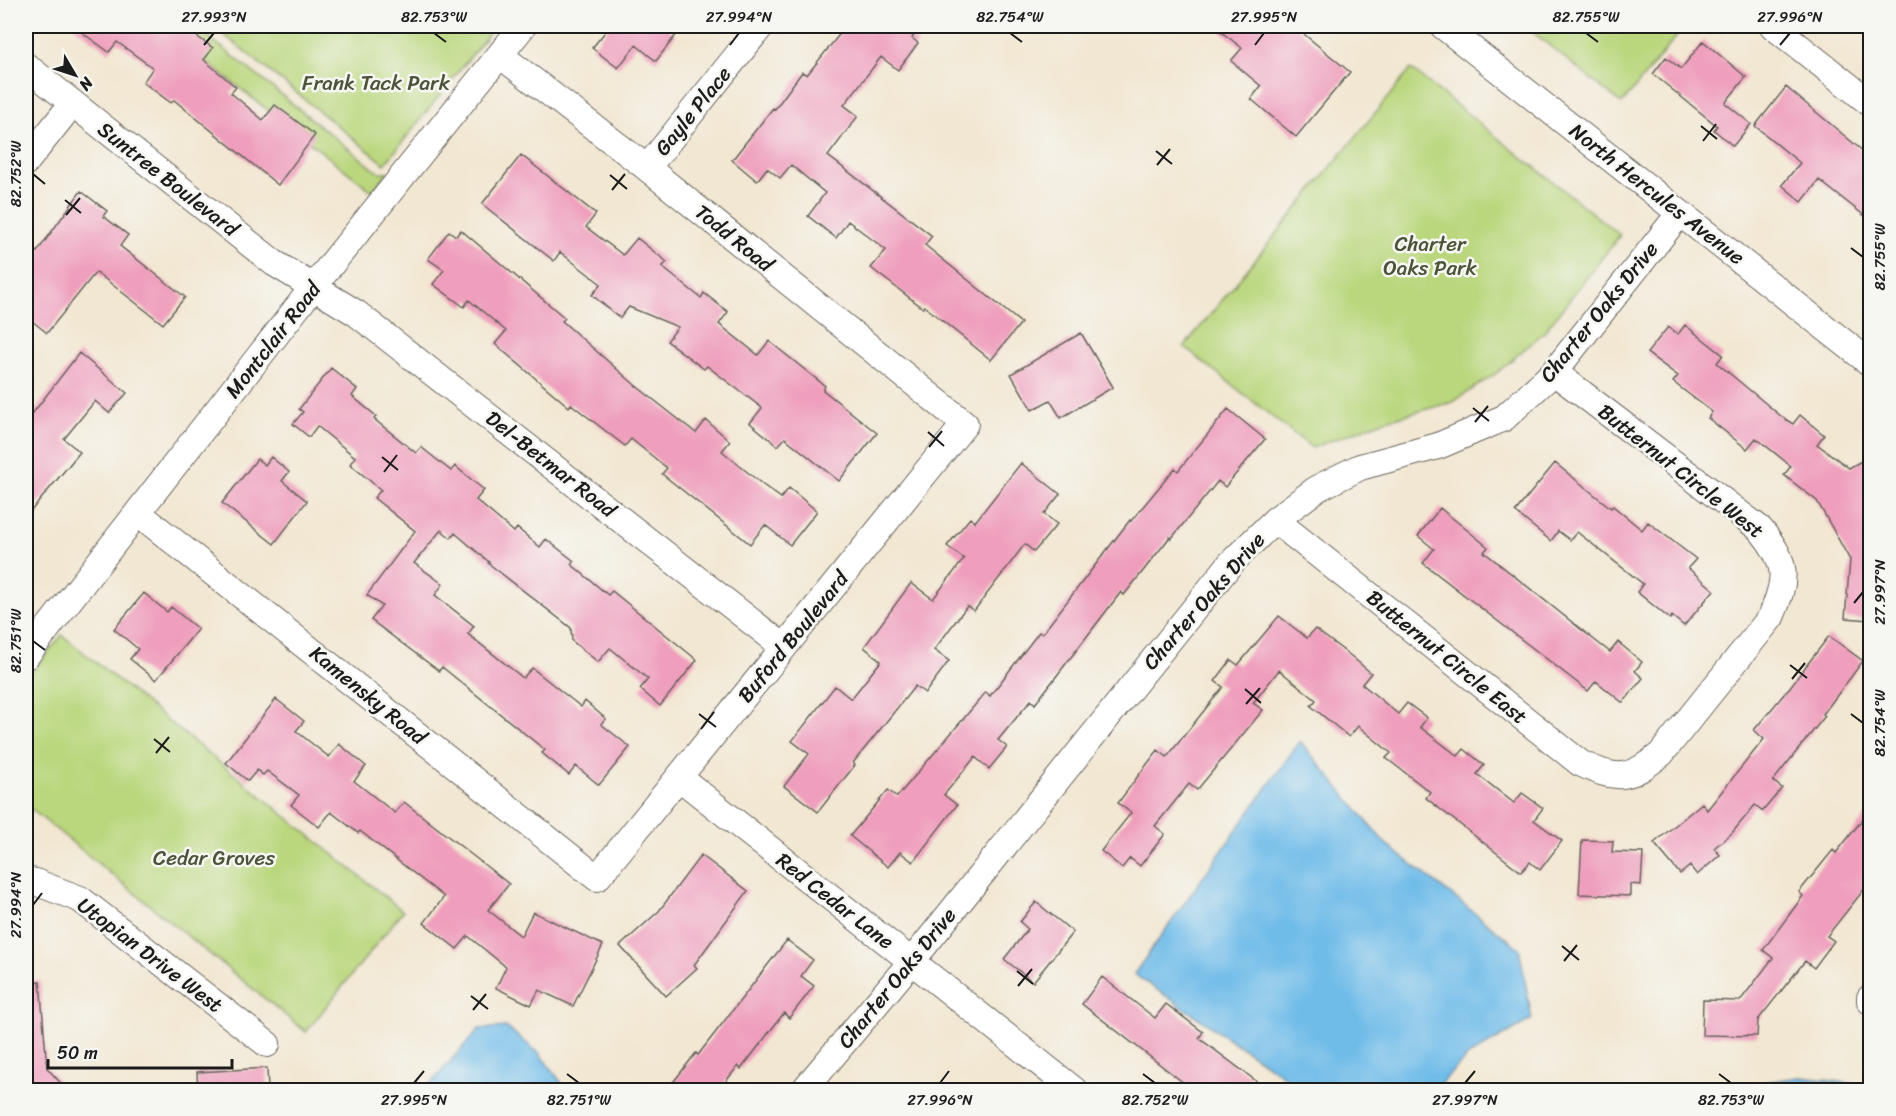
<svg xmlns="http://www.w3.org/2000/svg" width="1896" height="1116" font-family="Sriracha,sans-serif">
<style>
.green{fill:#bad77d;stroke:#6b7a4c;stroke-width:1.5}
.water{fill:#70bce9;stroke:#466c82;stroke-width:1.5}
.building{fill:#ef9fbd}
.lines{fill:none;stroke-linecap:round;stroke-linejoin:round}
.minor-casing{stroke:#67635c;stroke-width:28}
.minor{stroke:#fff;stroke-width:26}
.ticks{fill:none;stroke:#1c1c1c;stroke-width:2}
.labels{text-anchor:middle;dominant-baseline:central;stroke-width:5;stroke-linejoin:round;paint-order:stroke}
.park-label{font-size:21px;fill:#4b5439;stroke:#f6f6f2}
.street-label{font-size:21px;fill:#1c1c1c;stroke:#f6f6f2}
.neatline{fill:none;stroke:#1c1c1c;stroke-width:2}
.ticks-label{font-size:15px;text-anchor:middle;fill:#1c1c1c}
</style>
<rect width="100%" height="100%" fill="#f6f6f2"/>
<filter id="ink" filterUnits="userSpaceOnUse"><feTurbulence type="fractalNoise" baseFrequency=".0167" numOctaves="2"/><feDisplacementMap in="SourceGraphic" scale="12" xChannelSelector="R" yChannelSelector="G"/><feConvolveMatrix kernelMatrix="1 2 1 2 8 2 1 2 1" color-interpolation-filters="sRGB"/></filter>
<filter id="wash" filterUnits="userSpaceOnUse"><feTurbulence type="fractalNoise" baseFrequency=".008" numOctaves="4" result="noise"/><feDisplacementMap in="SourceGraphic" scale="24" xChannelSelector="R" yChannelSelector="G"/><feGaussianBlur stdDeviation="1.35" result="paint"/><feColorMatrix in="noise" values="0 0 0 0 0 0 0 0 0 0 0 0 0 0 0 0 0 1.4 0 .05"/><feComposite in="paint" operator="in"/></filter>
<g filter="url(#wash)">
<rect width="100%" height="100%" fill="#f2e7d2"/>
<path class="green" d="M160,26H195L378,172H388L372,191Z
M213,26H495L385,164Z
M1525,26H1685L1622,104Z
M1411,69L1620,235L1544,332L1498,372L1453,402L1383,421L1312,448L1184,347Z
M62,635L403,911L306,1032L26,805V679Z"/>
<path class="water" d="M1300,741L1385,843L1519,948L1532,1019L1468,1056L1434,1090H1304L1134,974Z
M506,1027L539,1053L567,1090H425L479,1029Z
M1800,1077L1870,1086V1090H1713Z"/>
<g id="blocks">
<path class="building" d="M73,26H182L213,48L204,60L236,87L231,93L263,120L275,105L315,135L278,185L174,100L171,103L143,82L153,68L117,42L109,52Z
M610,26H665L676,35L656,61L636,45L618,68L592,48Z
M846,26H921L912,38L918,43L898,70L881,57L844,105L858,116L828,156L932,236L925,245L1021,323L991,360L924,306L923,308L871,268L886,250L848,221L836,238L808,216L825,193L791,165L780,178L767,168L757,181L732,160L773,108L775,109L802,72L807,75Z
M1214,26H1294L1350,72L1296,137L1251,99L1261,86L1231,61L1242,48Z
M1703,41L1746,77L1725,103L1751,124L1733,146L1714,130L1717,126L1653,74L1666,57L1681,69Z
M1786,87L1870,157V220L1819,180L1802,202L1782,185L1800,163L1755,126Z
M521,155L596,214L586,227L623,255L637,238L667,262L662,267L701,298L704,293L728,312L719,324L758,355L769,341L825,386L823,390L877,433L839,481L785,438L778,446L750,423L762,408L707,366L704,369L667,341L678,327L629,307L620,318L592,295L601,284L560,252L554,261L482,204Z
M81,191L107,211L103,216L128,235L120,246L185,297L163,324L96,272L47,333L26,316V260L33,250L37,252Z
M461,230L565,318L562,321L635,385L696,433L706,420L730,441L722,451L763,485L781,498L789,488L817,511L790,545L765,525L750,544L662,474L667,468L631,439L625,446L571,404L569,407L495,344L506,331L469,300L464,307L433,284L444,270L428,259L449,231L456,236Z
M1685,325L1723,355L1717,363L1782,417L1793,424L1800,415L1824,435L1817,444L1849,468L1870,456V620L1845,618L1850,560L1817,501L1784,475L1791,466L1756,438L1747,449L1708,418L1712,412L1673,382L1678,376L1647,353L1668,327L1678,334Z
M1081,333L1113,387L1061,418L1050,400L1032,410L1011,374Z
M79,353L127,393L109,413L95,401L64,439L80,452L26,517V422Z
M331,368L357,389L352,396L376,416L374,419L416,453L421,447L451,471L455,466L484,490L476,500L514,532L517,528L540,547L546,539L574,561L571,564L608,595L612,591L697,660L660,706L640,689L648,679L610,648L598,662L572,641L571,628L488,563L489,562L455,533L451,538L441,530L414,563L443,584L435,595L474,626L468,634L523,678L532,668L581,707L585,701L606,719L601,724L630,747L599,785L576,766L569,775L542,753L545,750L442,667L439,671L371,620L382,606L367,595L415,531L374,498L381,490L350,464L355,457L317,426L309,437L293,424L303,412L299,409Z
M1228,409L1265,439L1225,487L1218,481L1171,539L1170,537L1124,595L1121,592L1035,704L1031,700L998,740L1007,747L989,769L975,757L944,795L957,805L913,862L900,852L888,867L850,836L888,790L897,797L986,692L990,696L1039,632L1042,634L1130,520L1131,521L1175,468L1178,471Z
M271,457L289,472L282,481L307,501L274,544L222,503L257,459L265,465Z
M1021,463L1060,494L1044,514L1057,524L1034,552L1025,544L974,611L967,606L934,650L949,661L925,693L915,686L853,763L855,765L818,812L784,786L809,754L792,741L835,686L851,699L881,661L864,647L911,583L933,599L964,559L947,546L970,518L975,522Z
M1555,463L1611,508L1613,506L1642,530L1648,522L1696,559L1688,568L1714,590L1684,626L1672,616L1670,619L1637,592L1643,584L1577,532L1570,540L1558,531L1551,541L1515,512Z
M1440,508L1488,547L1484,552L1597,642L1610,652L1618,642L1642,662L1635,671L1643,678L1623,703L1596,681L1588,691L1423,563L1434,549L1418,536Z
M144,593L167,612L171,607L198,629L156,680L130,659L138,649L114,629Z
M1279,616L1307,638L1315,629L1351,656L1371,673L1362,684L1398,714L1407,703L1427,718L1420,727L1458,756L1464,749L1484,765L1477,774L1514,803L1522,793L1543,808L1534,820L1562,841L1540,870L1530,862L1521,872L1484,843L1426,798L1430,792L1386,758L1391,753L1358,726L1349,737L1311,706L1316,700L1279,670L1253,703L1263,710L1197,790L1189,784L1155,826L1165,834L1140,866L1130,858L1122,868L1101,851L1131,813L1118,803L1141,772L1158,750L1167,757L1223,687L1215,681L1231,660L1238,665Z
M1829,636L1863,661L1823,714L1825,716L1773,781L1782,788L1763,811L1755,805L1732,833L1714,848L1720,855L1697,875L1690,866L1680,874L1654,843L1702,803L1707,810L1764,739L1754,730L1790,687Z
M276,699L304,721L296,731L329,757L339,744L366,766L354,781L395,813L404,802L509,884L488,910L521,936L533,912L603,945L573,1006L539,990L531,1005L496,988L506,967L468,936L457,949L424,923L444,897L360,831L358,833L331,812L319,827L291,805L299,795L267,771L263,775L257,770L248,781L226,763Z
M1870,810V882L1827,936L1834,941L1814,968L1805,961L1758,1020L1757,1036L1702,1035L1703,1000L1740,1001L1773,958L1763,950L1803,896L1799,892L1833,850L1836,853Z
M1582,840L1613,841L1612,852L1643,853L1641,885L1630,884V896L1579,894Z
M701,855L748,891L694,965L697,968L666,996L620,946L659,911Z
M1036,902L1073,932L1033,982L1004,959L1028,929L1020,922Z
M787,940L813,960L801,976L814,986L789,1018L784,1013L741,1069L738,1066L719,1090H667L696,1053L698,1055Z
M1102,977L1155,1018L1166,1004L1203,1032L1199,1038L1268,1090H1193L1082,1004Z
M40,981L47,1068L67,1090H26V982Z
M267,1068L268,1090H198L197,1072Z"/>
</g>
</g>
<g filter="url(#ink)">
<use href="#blocks" fill-opacity="0" stroke="#67635c" stroke-width="1.5"/>
<g class="lines">
<defs>
<path id="minor" d="M1443,26L1870,363
M1773,26L1870,103
M26,66L274,263L356,313L784,647
M26,162L72,104
M647,168L761,26
M138,513L597,878L965,424L647,168L500,55
M1275,520L1580,763C1617,781 1629,780 1661,754L1771,617C1788,577 1788,563 1760,529L1554,372
M26,656L314,286L523,26
M680,778L1074,1090
M26,880L35,882L80,899L267,1044
M1870,998V1001
M804,1090L912,961L1231,563L1275,520L1318,488L1360,467L1438,446L1504,418L1554,372L1680,213"/>
</defs>
<use href="#minor" class="minor-casing"/>
<use href="#minor" class="minor"/>
</g>
</g>
<path class="ticks" d="M434,33L446,42M1010,33L1022,42M1586,33L1598,42M204,45L214,33M730,45L739,33M1255,45L1264,33M1780,45L1790,33M1701,126L1717,139M1703,141L1716,124M1156,151L1172,164M1157,165L1170,149M33,174L45,184M610,175L627,189M612,190L625,174M65,200L81,213M66,215L80,198M1851,248L1863,257M1473,408L1489,421M1475,422L1488,406M928,432L944,446M929,447L942,431M382,457L398,470M384,472L397,455M1854,603L1863,592M33,641L45,650M1790,665L1807,678M1792,679L1805,663M1245,689L1261,703M1246,704L1260,688M699,714L716,727M1851,714L1863,723M701,729L714,712M154,739L170,752M156,753L169,737M33,905L42,893M1562,946L1579,960M1564,961L1577,945M1017,971L1033,984M1018,986L1032,969M471,996L488,1009M473,1010L486,994M567,1074L579,1083M1143,1074L1155,1083M1719,1074L1731,1083M414,1083L424,1071M940,1083L949,1071M1465,1083L1475,1071"/>
<g class="labels">
<g class="park-label">
<text x="376" y="83">Frank Tack Park</text>
<text x="1430" y="244">Charter<tspan x="1430" dy="24">Oaks Park</tspan></text>
<text x="214" y="858">Cedar Groves</text>
</g>
<g class="street-label">
<text transform="translate(693 111) rotate(-51)">Gayle Place</text>
<text transform="translate(168 179) rotate(38)">Suntree Boulevard</text>
<text transform="translate(1657 194) rotate(38)">North Hercules Avenue</text>
<text transform="translate(734 238) rotate(39)">Todd Road</text>
<text transform="translate(1599 312) rotate(-51)">Charter Oaks Drive</text>
<text transform="translate(273 340) rotate(-52)">Montclair Road</text>
<text transform="translate(551 464) rotate(38)">Del-Betmar Road</text>
<text transform="translate(1681 471) rotate(38)">Butternut Circle West</text>
<text transform="translate(1204 601) rotate(-49)">Charter Oaks Drive</text>
<text transform="translate(793 637) rotate(-51)">Buford Boulevard</text>
<text transform="translate(1447 657) rotate(39)">Butternut Circle East</text>
<text transform="translate(368 695) rotate(39)">Kamensky Road</text>
<text transform="translate(835 901) rotate(38)">Red Cedar Lane</text>
<text transform="translate(150 955) rotate(37)">Utopian Drive West</text>
<text transform="translate(897 978) rotate(-51)">Charter Oaks Drive</text>
</g>
</g>
<rect width="1896" height="1116" fill="none" stroke="#f6f6f2" stroke-width="66"/>
<g transform="translate(75 75) rotate(129)" stroke="#f6f6f2" stroke-width="4.5" paint-order="stroke">
<path d="M0-4.5L10 22L0 15L-10 22Z" fill="#1c1c1c"/>
<text y="-9" font-size="16" font-weight="bold" text-anchor="middle" fill="#1c1c1c">N</text>
</g>
<path d="M48 1059v9h184v-9" fill="none" stroke="#1c1c1c" stroke-width="3"/>
<text x="57" y="1059" font-size="18" fill="#1c1c1c" stroke="#f6f6f2" stroke-width="4.5" paint-order="stroke">50 m</text>
<rect x="33" y="33" width="1830" height="1050" class="neatline"/>
<g class="ticks-label">
<text x="214" y="22">27.993°N</text>
<text x="434" y="22">82.753°W</text>
<text x="739" y="22">27.994°N</text>
<text x="1010" y="22">82.754°W</text>
<text x="1264" y="22">27.995°N</text>
<text x="1586" y="22">82.755°W</text>
<text x="1790" y="22">27.996°N</text>
<text transform="translate(16 174) rotate(-90)" y="5">82.752°W</text>
<text transform="translate(1880 257) rotate(-90)" y="5">82.755°W</text>
<text transform="translate(1880 592) rotate(-90)" y="5">27.997°N</text>
<text transform="translate(16 641) rotate(-90)" y="5">82.751°W</text>
<text transform="translate(1880 723) rotate(-90)" y="5">82.754°W</text>
<text transform="translate(16 905) rotate(-90)" y="5">27.994°N</text>
<text x="414" y="1105">27.995°N</text>
<text x="579" y="1105">82.751°W</text>
<text x="940" y="1105">27.996°N</text>
<text x="1155" y="1105">82.752°W</text>
<text x="1465" y="1105">27.997°N</text>
<text x="1731" y="1105">82.753°W</text>
</g>
</svg>
